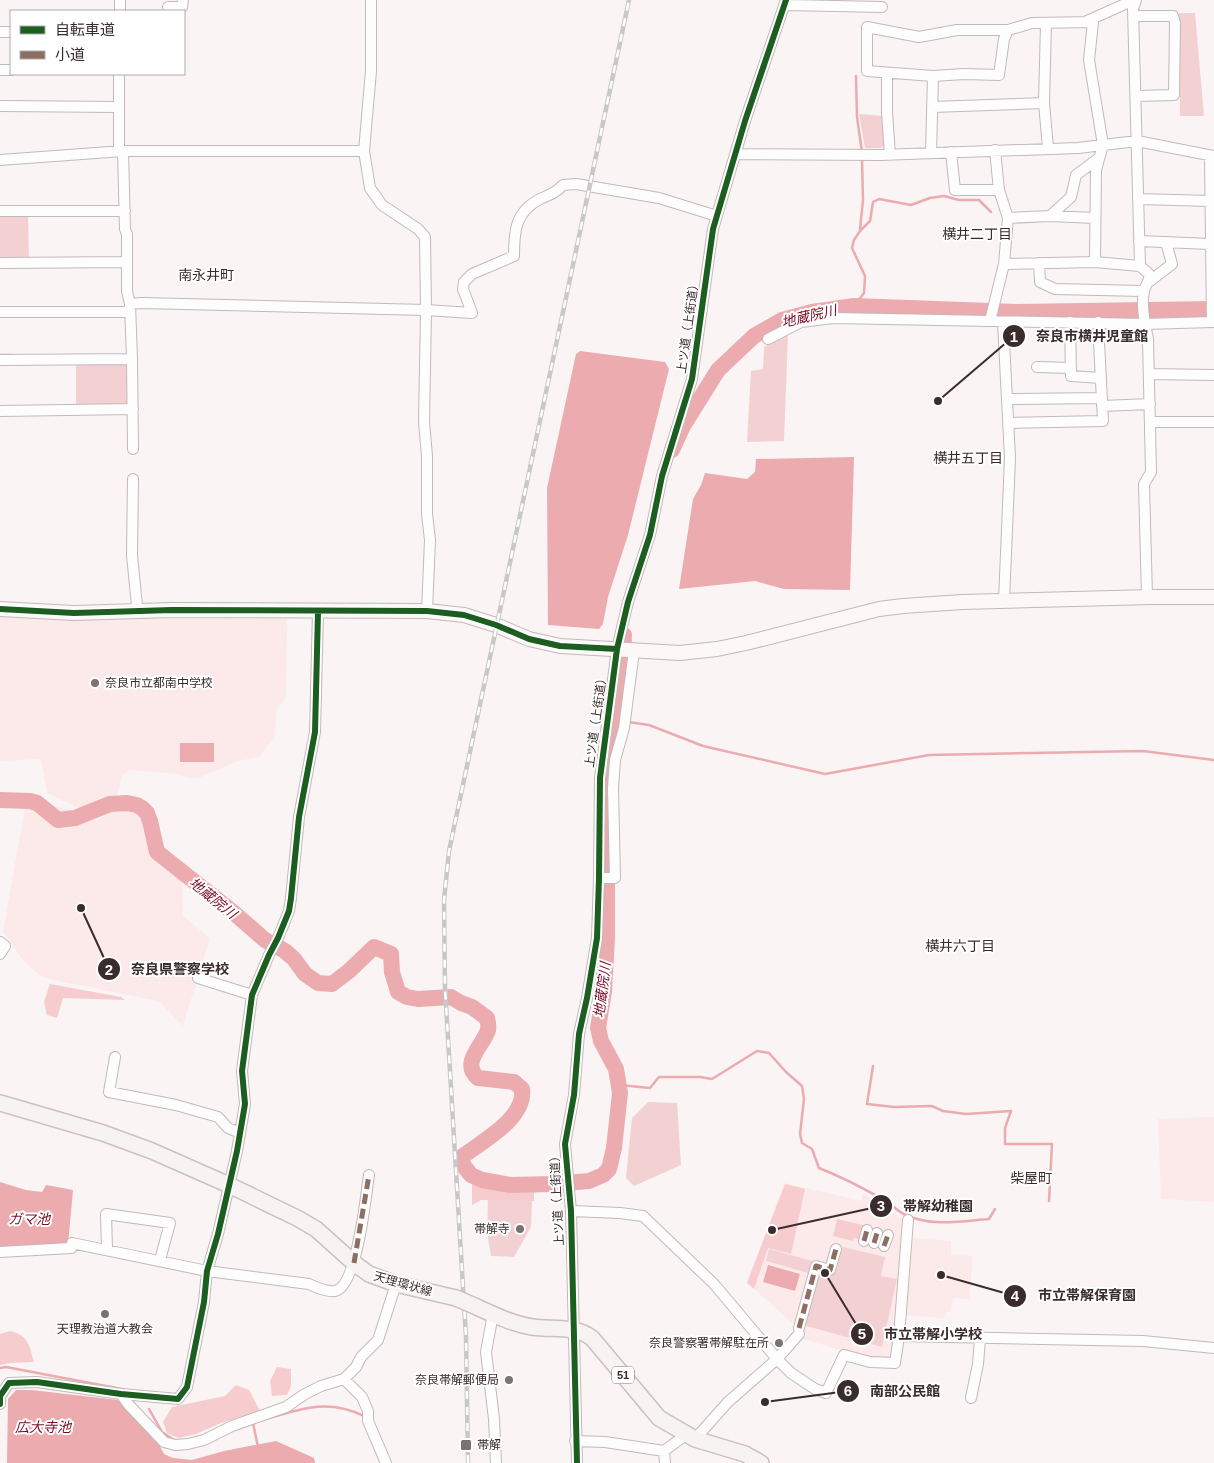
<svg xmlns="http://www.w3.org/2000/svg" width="1214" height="1463" font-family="Helvetica,'Noto Sans JP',sans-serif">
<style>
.built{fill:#fceaea}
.green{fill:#f3d1d2}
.forest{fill:#f7ccce}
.water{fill:#ecacaf}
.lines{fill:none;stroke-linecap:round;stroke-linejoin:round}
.stream{stroke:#ecacaf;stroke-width:2.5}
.river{stroke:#ecacaf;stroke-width:16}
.street-casing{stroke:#c2b9ba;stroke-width:12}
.secondary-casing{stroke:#c2b9ba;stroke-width:16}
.primary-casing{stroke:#ccc0c1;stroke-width:18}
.street{stroke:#fefdfd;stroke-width:10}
.secondary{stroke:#fcf8f8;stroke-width:14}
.primary{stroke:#f8f3f3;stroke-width:15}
.rail-casing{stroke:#c9c7c7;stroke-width:4.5}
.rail{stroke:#fff;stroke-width:2.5;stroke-dasharray:8;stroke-linecap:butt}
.primary-bridge-casing{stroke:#ccc0c1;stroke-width:18;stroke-linecap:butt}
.primary-bridge{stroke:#f8f3f3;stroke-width:15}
.quiet{stroke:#8d6e63;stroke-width:5;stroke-dasharray:10 5;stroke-linecap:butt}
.cycleway-casing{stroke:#fff;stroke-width:9}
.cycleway{stroke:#1b5e20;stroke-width:6}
.poi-dot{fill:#7d7273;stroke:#fff;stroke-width:2}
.labels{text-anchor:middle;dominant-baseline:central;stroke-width:4;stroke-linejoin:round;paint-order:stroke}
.shield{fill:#fff;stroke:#756b6c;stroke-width:1}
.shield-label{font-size:11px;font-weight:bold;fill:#3a2c2d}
.street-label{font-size:12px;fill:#3a2c2d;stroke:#fff}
.poi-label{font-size:12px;fill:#3a2c2d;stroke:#fff;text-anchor:end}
.neighbourhood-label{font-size:14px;fill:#3a2c2d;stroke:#fff}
.water-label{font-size:14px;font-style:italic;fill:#780c25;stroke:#fff}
.leader{fill:none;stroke:#3a2c2d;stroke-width:2}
.callout-dot{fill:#3a2c2d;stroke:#fff;stroke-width:2}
.mark-label{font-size:15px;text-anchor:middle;font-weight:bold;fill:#fff}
.callout-label{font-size:14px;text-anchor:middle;font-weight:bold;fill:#3a2c2d;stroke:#fff;stroke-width:4;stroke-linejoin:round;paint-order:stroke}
</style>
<rect width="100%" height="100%" fill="#faf4f4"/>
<path class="built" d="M0,617L57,619L287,618L286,697L277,709L275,734L272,740L259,757L238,761L199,778H189L176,774L130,770L123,775L116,797L92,815L47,793L41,759L0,761Z
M27,796L97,820L122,805L144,812L155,853L182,880L183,916L210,938L183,1026L159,1001L53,980L39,975L23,960L3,932Z
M1214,1117V1202L1161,1199L1158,1119Z
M784,1183L862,1201V1193L876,1200L905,1221L893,1358L872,1360L801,1338L804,1333L747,1283Z
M913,1238L951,1241V1255L973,1256L969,1299L953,1298L951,1312H945L944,1318L905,1315Z"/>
<path class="green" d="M1179,13H1195L1204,116H1180Z
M859,114L885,116L888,143L881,148H865Z
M0,215H28L29,259H0Z
M788,334L784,441L747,442L751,371L763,369L764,347Z
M76,363H124L128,367L129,401L125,405L76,406Z
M648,1102L677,1103L681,1165L634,1186L626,1178L632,1118Z
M488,1199H532L531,1227L514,1257L491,1256L487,1232Z
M843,1247L885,1257L881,1276L897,1279L882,1347L803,1325L818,1270L835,1273Z
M769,1249L812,1261L808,1273L766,1261Z"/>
<path class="forest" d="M50,984L121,997L125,1000L63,998L57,1018L47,1015L44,1002Z
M472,1182L490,1189L534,1190V1201L481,1200L472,1205Z
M785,1184L805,1189L791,1254L768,1248L754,1289L747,1283Z
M837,1219L867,1226L863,1240L854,1238L853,1241L833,1236Z
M10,1331C29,1336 29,1345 34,1362L10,1363L0,1365V1334Z
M277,1367L291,1369V1386L287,1395L272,1396L270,1381Z
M236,1385L249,1390L260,1411L221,1423L196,1434L178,1438L167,1433L163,1422L172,1407L225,1396Z"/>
<path class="water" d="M580,351L665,362L669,369L628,535L608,597L603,624L599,629L548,625L547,488L576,354Z
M854,457L850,590L784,589L755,581L679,589L693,499L701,485L705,473L747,479L755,472L756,459Z
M180,743H214V762H180Z
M0,1182L26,1190L42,1192L46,1185L73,1190L68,1245L0,1248Z
M768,1265L800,1274L795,1291L763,1282Z
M16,1390H32L118,1400L154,1435L164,1454L173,1458L192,1460L224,1451L276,1441L314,1458L315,1463H7L8,1399Z"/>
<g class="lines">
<path class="stream" d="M856,76L857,117L862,152
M860,229L863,200L862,158
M854,306L864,293L865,276L852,248L854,240L860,231L870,221L873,202L879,199L911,205L930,198L944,196L959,200H979L991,212
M0,355H11
M614,721L622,722
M628,722L649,725L703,746L825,774L929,755L1143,751L1214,760
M873,1066L867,1104L894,1107L932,1106L943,1111L966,1114L1011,1111L1005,1128V1144H1052L1049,1201
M620,1085L650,1088L659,1077H700L712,1079L757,1051L769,1053L786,1072L802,1086L804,1099L800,1134L802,1143L812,1149L819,1168C842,1177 863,1188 884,1200C892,1204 898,1212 906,1215C931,1227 963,1221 989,1219L995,1209
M0,1368L6,1367L127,1390
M149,1409L162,1432L174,1440
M263,1420C300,1409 327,1398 364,1416
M255,1423H253L258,1447"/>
<path class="river" d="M672,450L683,426L718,370L754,336L782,320L812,312L854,306L1017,312L1214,309
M0,800L30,801L37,803L58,820L75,818L110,804L127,803L137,805L142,808L147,813L150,821L157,852L234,913L265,940L285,951L294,959L305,974L318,983L332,984L349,971L374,947L391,954L392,972L398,992L407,997L418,999L451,997L461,1003L472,1007L487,1018C488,1022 489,1026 488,1030C483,1046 460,1063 478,1078L514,1082L522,1089C526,1118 483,1141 463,1156V1165L471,1175L482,1180L510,1185L554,1184L589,1181L603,1175L609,1169L614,1148L620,1093L616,1069L601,1041L598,1028L604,992L607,938V871L604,791L609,749L623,660L624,635"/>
<defs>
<path id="street" d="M1136,0L1133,9L1140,266L1149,274C1150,284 1145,283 1144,292C1141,303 1145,327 1148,339L1151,472L1144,484L1147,597
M786,5L882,7
M168,7H182L183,0
M120,11V0
M1134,16H1173L1175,23L1174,95L1136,96
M1087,21L1134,0
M1046,23L1044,103L1048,148
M0,32H11
M0,70H11
M887,73V112L890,155
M933,76L867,71V27L919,37L957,30H1008
M0,106L119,107
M932,107L1044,103
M119,151V74
M123,151L125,229L127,234V291L130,304L132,359L133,449
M951,152L955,190H999
M931,153L933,76L964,74L999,75L1004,39L1008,30L1032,23L1093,22L1089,60L1103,145L1096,170L1095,262
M735,154L880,155L1078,148L1137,141L1214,156
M1210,156L1212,322
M0,160L123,151H364
M1138,199L1211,201
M0,211H125
M1050,216L1095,218
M1008,218L1050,216L1071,197L1076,175L1099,158
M1139,241L1211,244
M0,263L127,262
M1039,263L1040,282L1055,289L1143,291
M1004,264L1095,262L1140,266
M1150,281L1172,264L1166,242
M130,304L141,303L426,310L425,237L418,229L382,205L370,188L364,151L371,71V0
M0,312H130
M990,321L1004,264L1008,218L999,190L995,150
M1003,322L1010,458L1004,601
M1070,322L1071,376L1101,378
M768,339L801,322L833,318L1144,324L1214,322
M0,360L132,359
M1037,367L1071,368
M1149,374L1214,375
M1007,399L1102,398
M1102,406L1150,404
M0,411L133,409
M1151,422H1214
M1008,423L1103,421L1098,322
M133,479L132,555L137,606
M427,611L430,540L427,514V456L424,422L426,310L472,313L463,289L464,282L472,274L514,256C514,231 515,212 540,199C549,195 556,193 563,185L576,184L659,198L717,216
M599,878H615L613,788L615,760L624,728L634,651
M0,942L5,946L0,954
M198,978L252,995
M115,1057L109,1092L176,1105L218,1117L228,1128L240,1133
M571,1211L620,1213L643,1216L714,1284L777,1359L791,1373L815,1389L826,1393L844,1355L870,1362L895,1363L899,1336L908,1220
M864,1241L867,1230
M874,1243L877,1233
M884,1246L888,1235
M107,1249L106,1214L170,1223L160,1260
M0,1252L71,1248L72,1243L207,1271L309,1284C317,1288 326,1292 335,1291C357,1287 366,1195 369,1175
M493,1314L486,1352L494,1419L496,1463
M799,1328L816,1266L830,1270L836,1249
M899,1336L1143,1341L1214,1348
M344,1379L362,1397L368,1411V1421L386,1463
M121,1394L128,1404L164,1442L175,1445L188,1444L204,1440L232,1426L286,1407L305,1394L321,1386L344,1379L356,1367L361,1357L378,1340L396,1284
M971,1398L978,1364L980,1339
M0,1404V1396L9,1383L37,1382L121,1394L178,1399L187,1387L204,1302L207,1271L218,1234L237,1151L245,1104L242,1071L252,995L269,955L278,938L289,911L291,898L299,817L315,732L318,612
M695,1439L728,1402L777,1359L799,1334
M575,1441L605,1442L664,1451L687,1434
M664,1451L665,1463
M577,1463L571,1211L565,1144L574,1095L579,1034L587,998L597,938L599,878L600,778L617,649L628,602L650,535L662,476L692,379L713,229L745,121L786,0"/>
<path id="secondary" d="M0,609L74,613L172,610L427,611L464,615L496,625L529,639L560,646L680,653L717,649L746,643L879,609L903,606L962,602L1152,597H1214"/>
<path id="primary" d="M0,1103L103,1133L152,1151L229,1185L297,1218L316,1229L354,1263L369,1274L396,1284L456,1298
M477,1307C494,1315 513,1324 532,1327C553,1330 574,1325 592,1338L659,1418L695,1439L745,1454L761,1463"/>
</defs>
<use href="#street" class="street-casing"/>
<use href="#secondary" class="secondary-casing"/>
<use href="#primary" class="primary-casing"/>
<use href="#street" class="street"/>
<use href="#secondary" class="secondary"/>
<use href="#primary" class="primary"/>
<defs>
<path id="rail" d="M468,1463L466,1337L445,988L444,900L449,851L629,0"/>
</defs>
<use href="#rail" class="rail-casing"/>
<use href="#rail" class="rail"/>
<defs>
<path id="primary-bridge" d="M456,1298L477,1307"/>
</defs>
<use href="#primary-bridge" class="primary-bridge-casing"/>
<use href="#primary-bridge" class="primary-bridge"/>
<path class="quiet" d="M864,1241L867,1230
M874,1243L877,1233
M884,1246L888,1235
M354,1263L369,1175
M799,1328L816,1266L830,1270L836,1249"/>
<defs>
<path id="cycleway" d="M0,609L74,613L172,610L427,611L464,615L496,625L529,639L560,646L617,649
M0,1404V1396L9,1383L37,1382L121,1394L178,1399L187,1387L204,1302L207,1271L218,1234L237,1151L245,1104L242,1071L252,995L269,955L278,938L289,911L291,898L299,817L315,732L318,612
M577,1463L571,1211L565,1144L574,1095L579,1034L587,998L597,938L599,878L600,778L617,649L628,602L650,535L662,476L692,379L713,229L745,121L786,0"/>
</defs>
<use href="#cycleway" class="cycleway-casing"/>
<use href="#cycleway" class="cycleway"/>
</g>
<g class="poi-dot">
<circle cx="95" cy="683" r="5"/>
<circle cx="520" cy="1229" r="5"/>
<circle cx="105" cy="1314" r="5"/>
<circle cx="779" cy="1343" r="5"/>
<circle cx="509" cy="1380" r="5"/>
<rect x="460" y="1439" width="12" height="12" rx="2.5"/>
</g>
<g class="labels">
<rect class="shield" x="612" y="1366.5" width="22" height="17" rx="4"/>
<g class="shield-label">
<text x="623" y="1375">51</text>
</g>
<g class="street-label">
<text transform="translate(688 326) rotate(-82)">上ツ道（上街道）</text>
<text transform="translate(596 720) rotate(-82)">上ツ道（上街道）</text>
<text transform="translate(557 1198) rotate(-93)">上ツ道（上街道）</text>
<text transform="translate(403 1284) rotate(16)">天理環状線</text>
</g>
<g class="poi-label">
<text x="105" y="683" text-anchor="start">奈良市立都南中学校</text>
<text x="510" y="1229">帯解寺</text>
<text x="105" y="1329" text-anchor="middle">天理教治道大教会</text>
<text x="769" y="1343">奈良警察署帯解駐在所</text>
<text x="499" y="1380">奈良帯解郵便局</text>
<text x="477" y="1445" text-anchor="start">帯解</text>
</g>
<g class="neighbourhood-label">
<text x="977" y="234">横井二丁目</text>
<text x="206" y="275">南永井町</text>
<text x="968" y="458">横井五丁目</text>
<text x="960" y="946">横井六丁目</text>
<text x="1031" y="1178">柴屋町</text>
</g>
<g class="water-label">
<text transform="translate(809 316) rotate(-13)">地蔵院川</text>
<text transform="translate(213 898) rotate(39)">地蔵院川</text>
<text transform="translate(602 990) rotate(-83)">地蔵院川</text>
<text x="29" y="1219">ガマ池</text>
<text x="43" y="1427">広大寺池</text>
</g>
</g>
<path class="leader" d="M938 401L1014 336M81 908L109 969M772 1230L881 1206M941 1275L1015 1296M825 1273L862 1334M765 1402L848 1391"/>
<g class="callout-dot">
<circle cx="938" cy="401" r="5"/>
<circle cx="81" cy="908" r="5"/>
<circle cx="772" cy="1230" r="5"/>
<circle cx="941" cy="1275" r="5"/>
<circle cx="825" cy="1273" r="5"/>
<circle cx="765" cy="1402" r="5"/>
<circle cx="1014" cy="336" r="12"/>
<circle cx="109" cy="969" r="12"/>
<circle cx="881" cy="1206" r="12"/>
<circle cx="1015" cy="1296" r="12"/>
<circle cx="862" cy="1334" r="12"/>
<circle cx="848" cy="1391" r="12"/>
</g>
<g class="mark-label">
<text x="1014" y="342">1</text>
<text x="109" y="975">2</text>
<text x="881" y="1211">3</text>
<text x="1015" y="1301">4</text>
<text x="862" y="1339">5</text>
<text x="848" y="1396">6</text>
</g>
<g class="callout-label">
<text x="1092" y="341">奈良市横井児童館</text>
<text x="180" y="974">奈良県警察学校</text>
<text x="938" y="1211">帯解幼稚園</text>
<text x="1087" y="1300">市立帯解保育園</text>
<text x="933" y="1339">市立帯解小学校</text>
<text x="905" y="1396">南部公民館</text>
</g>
<rect x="10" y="10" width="175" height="65" fill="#ffffff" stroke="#b0abab"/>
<rect x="20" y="26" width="25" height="8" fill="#1b5e20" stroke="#b0abab"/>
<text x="55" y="35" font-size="15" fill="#3a2c2d">自転車道</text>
<rect x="20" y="51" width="25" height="8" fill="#8d6e63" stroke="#b0abab"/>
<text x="55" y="60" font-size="15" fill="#3a2c2d">小道</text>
</svg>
